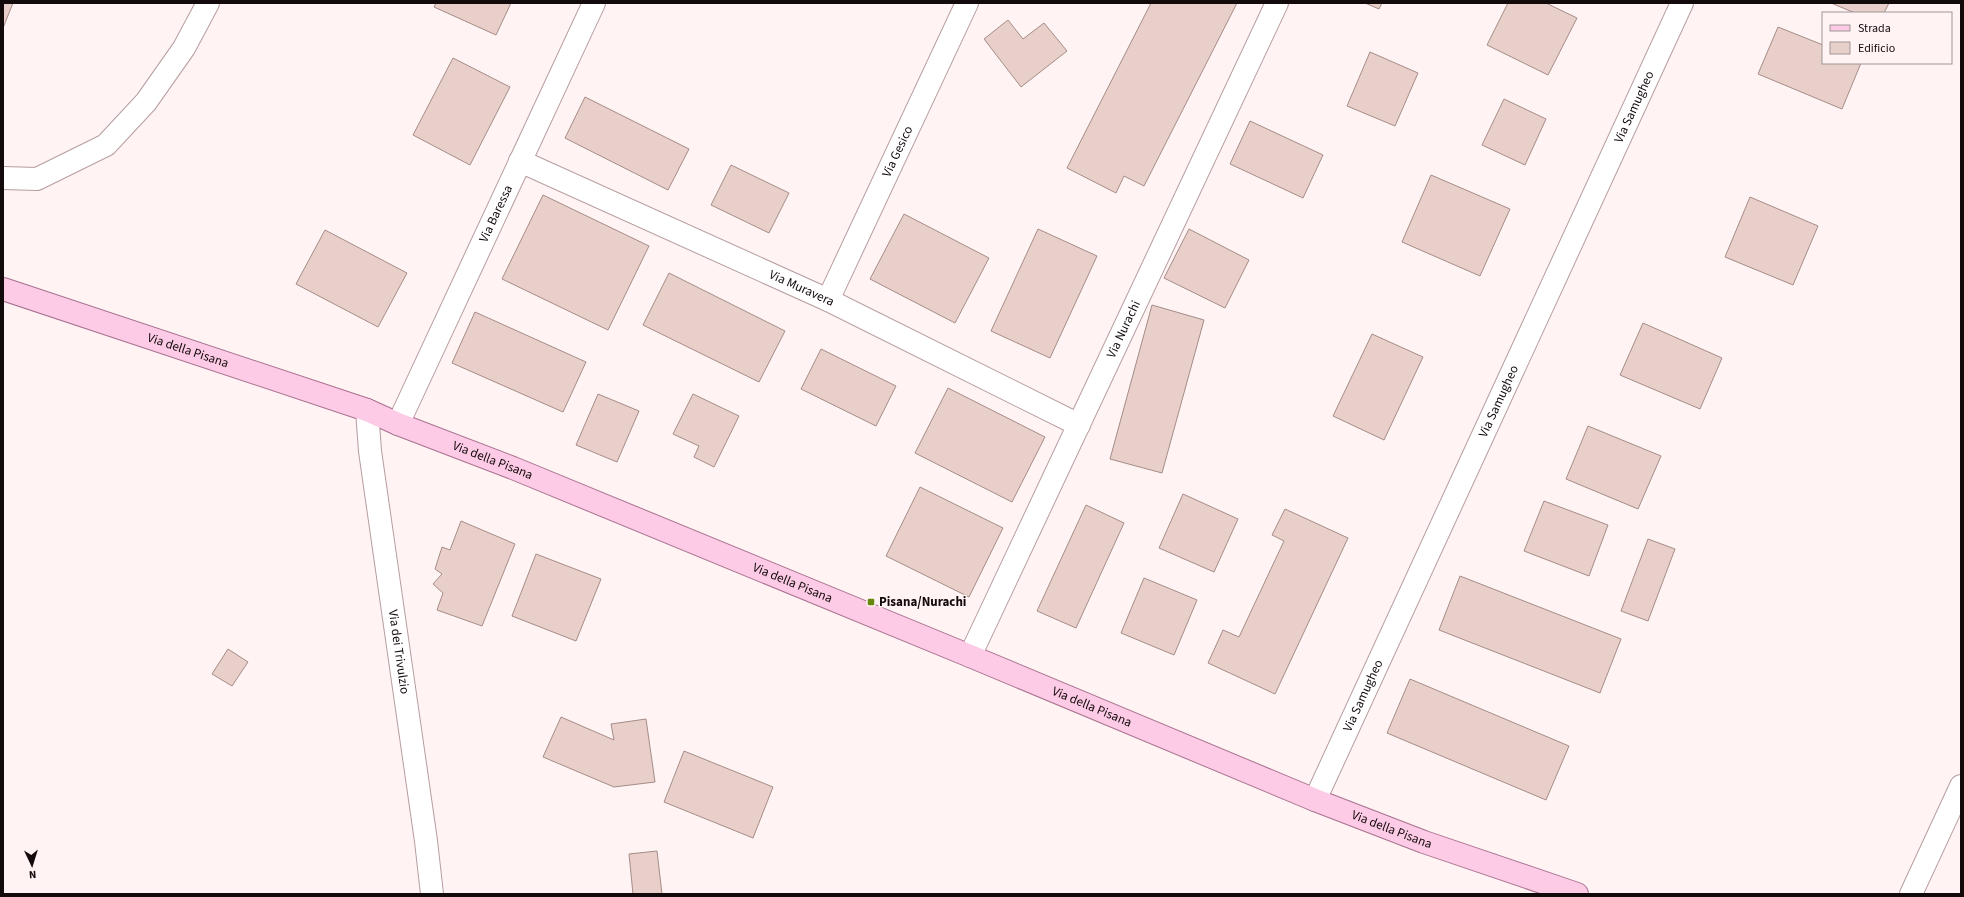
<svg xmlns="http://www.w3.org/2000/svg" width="1964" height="897" font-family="'Source Sans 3',sans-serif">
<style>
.building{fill:#e9cfc9;stroke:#a58c87}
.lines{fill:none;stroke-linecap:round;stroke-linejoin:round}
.minor-casing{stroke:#b69da0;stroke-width:24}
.major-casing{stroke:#a9718e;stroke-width:24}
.minor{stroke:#fff;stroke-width:22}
.major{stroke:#fdcbe5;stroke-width:22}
.poi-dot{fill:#66890d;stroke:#fff3f4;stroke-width:1.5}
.labels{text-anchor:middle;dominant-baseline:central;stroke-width:3;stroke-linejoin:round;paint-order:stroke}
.street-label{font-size:13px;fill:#120a0b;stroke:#fff3f4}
.poi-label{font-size:13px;font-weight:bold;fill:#120a0b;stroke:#fff3f4;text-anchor:start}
</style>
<rect width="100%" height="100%" fill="#fff3f4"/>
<path class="building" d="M3,3H13L3,28Z
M436,3H511L496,35L434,7Z
M1151,3H1237L1144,186L1124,176L1116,193L1067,168Z
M1365,3H1382L1379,9Z
M1508,3H1546L1577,18L1548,75L1487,45Z
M1831,3H1889L1884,13H1855Z
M1008,20L1023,39L1044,23L1067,51L1021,87L984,39Z
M1778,27L1823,45V63H1861L1842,109L1758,74Z
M1370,52L1418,73L1395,126L1347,106Z
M453,58L510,87L470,165L413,135Z
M585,97L689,149L668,190L565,138Z
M1504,99L1546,119L1525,165L1482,145Z
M1250,121L1323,155L1303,198L1230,164Z
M731,165L789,193L769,233L711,205Z
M1431,175L1510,209L1480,276L1402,242Z
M543,195L649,246L608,330L502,279Z
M1750,197L1818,226L1793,285L1725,257Z
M904,214L989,258L955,323L870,279Z
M1038,229L1097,256L1050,358L991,331Z
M1189,229L1249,260L1225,308L1164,278Z
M325,230L407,273L378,327L296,284Z
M669,273L785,331L759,382L643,325Z
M1152,305L1204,320L1162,473L1110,459Z
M475,312L586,362L563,412L452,363Z
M1643,323L1722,358L1700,409L1620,375Z
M1372,334L1423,357L1384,440L1333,416Z
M821,349L896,386L876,426L801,389Z
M948,388L1045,437L1012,502L915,453Z
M598,394L639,411L617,462L576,445Z
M693,394L739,416L714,467L694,457L699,446L673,434Z
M1588,426L1661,456L1638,509L1566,479Z
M920,487L1003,528L969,597L886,556Z
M1183,494L1238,519L1214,572L1159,548Z
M1544,501L1608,525L1589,576L1524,551Z
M1086,505L1124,523L1076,628L1037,611Z
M1285,509L1348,538L1275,694L1208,663L1223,630L1239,637L1284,541L1272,535Z
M461,521L515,544L482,626L437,610L443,593L433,584L442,574L435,569L442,547L450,550Z
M1648,539L1675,549L1648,621L1621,611Z
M536,554L601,579L576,641L512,616Z
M1460,576L1621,639L1600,693L1439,630Z
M1144,578L1197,600L1174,655L1121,633Z
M228,649L248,662L232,686L212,674Z
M1410,679L1569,746L1546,800L1387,733Z
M561,717L614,740L611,724L646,719L655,782L614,787L543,757Z
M684,751L773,787L753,838L664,802Z
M657,851L662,894H633L629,854Z"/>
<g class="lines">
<defs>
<g id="minor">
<path id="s1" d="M520,161L828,300L1079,425"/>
<path d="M3,178L37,179L106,145L146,102L184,48L208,3"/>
<path id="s2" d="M828,300L967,3"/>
<path id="s3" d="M367,410L370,451L426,841L432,894"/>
<path id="s4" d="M398,424L594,3"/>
<path id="s5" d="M970,656L1277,3"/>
<path id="s6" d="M1315,800L1682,3"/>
<path d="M1911,894L1961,786"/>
</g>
<g id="major">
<path id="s7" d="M3,289L367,410L398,424L513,468L970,656L1315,800L1424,842L1577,894"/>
</g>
</defs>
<use href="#minor" class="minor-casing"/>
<use href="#major" class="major-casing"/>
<use href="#minor" class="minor"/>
<use href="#major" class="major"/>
</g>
<rect class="poi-dot" x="867" y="598" width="8" height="8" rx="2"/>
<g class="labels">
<g class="street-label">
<text stroke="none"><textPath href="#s6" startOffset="763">Via Samugheo</textPath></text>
<text stroke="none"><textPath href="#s2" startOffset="164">Via Gesico</textPath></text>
<text stroke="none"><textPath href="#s4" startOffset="232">Via Baressa</textPath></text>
<text stroke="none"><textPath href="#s1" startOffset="309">Via Muravera</textPath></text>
<text stroke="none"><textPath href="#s5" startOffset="361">Via Nurachi</textPath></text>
<text stroke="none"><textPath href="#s7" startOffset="195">Via della Pisana</textPath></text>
<text stroke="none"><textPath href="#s6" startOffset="439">Via Samugheo</textPath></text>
<text stroke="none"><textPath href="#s7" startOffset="519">Via della Pisana</textPath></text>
<text stroke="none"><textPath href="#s7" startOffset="843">Via della Pisana</textPath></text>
<text stroke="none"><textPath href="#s3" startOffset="244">Via dei Trivulzio</textPath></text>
<text stroke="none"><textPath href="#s6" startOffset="115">Via Samugheo</textPath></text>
<text stroke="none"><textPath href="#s7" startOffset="1167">Via della Pisana</textPath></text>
<text stroke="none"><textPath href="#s7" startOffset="1491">Via della Pisana</textPath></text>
</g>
<g class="poi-label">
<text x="879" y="602">Pisana/Nurachi</text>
</g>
</g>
<rect width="1964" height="897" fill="none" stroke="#120a0b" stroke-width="8"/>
<rect x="1822" y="12" width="130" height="52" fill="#fff3f4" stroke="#a09697"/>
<rect x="1830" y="25" width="20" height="6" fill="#fdcbe5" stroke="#a09697"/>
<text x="1858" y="32" font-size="12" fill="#120a0b">Strada</text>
<rect x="1830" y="42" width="20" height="12" fill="#e9cfc9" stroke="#a09697"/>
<text x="1858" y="52" font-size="12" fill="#120a0b">Edificio</text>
<g transform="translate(32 865) rotate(176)" stroke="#fff3f4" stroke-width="3" paint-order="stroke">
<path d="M0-3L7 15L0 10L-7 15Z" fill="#120a0b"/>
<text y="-6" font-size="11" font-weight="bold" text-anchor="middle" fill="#120a0b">N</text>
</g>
</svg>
